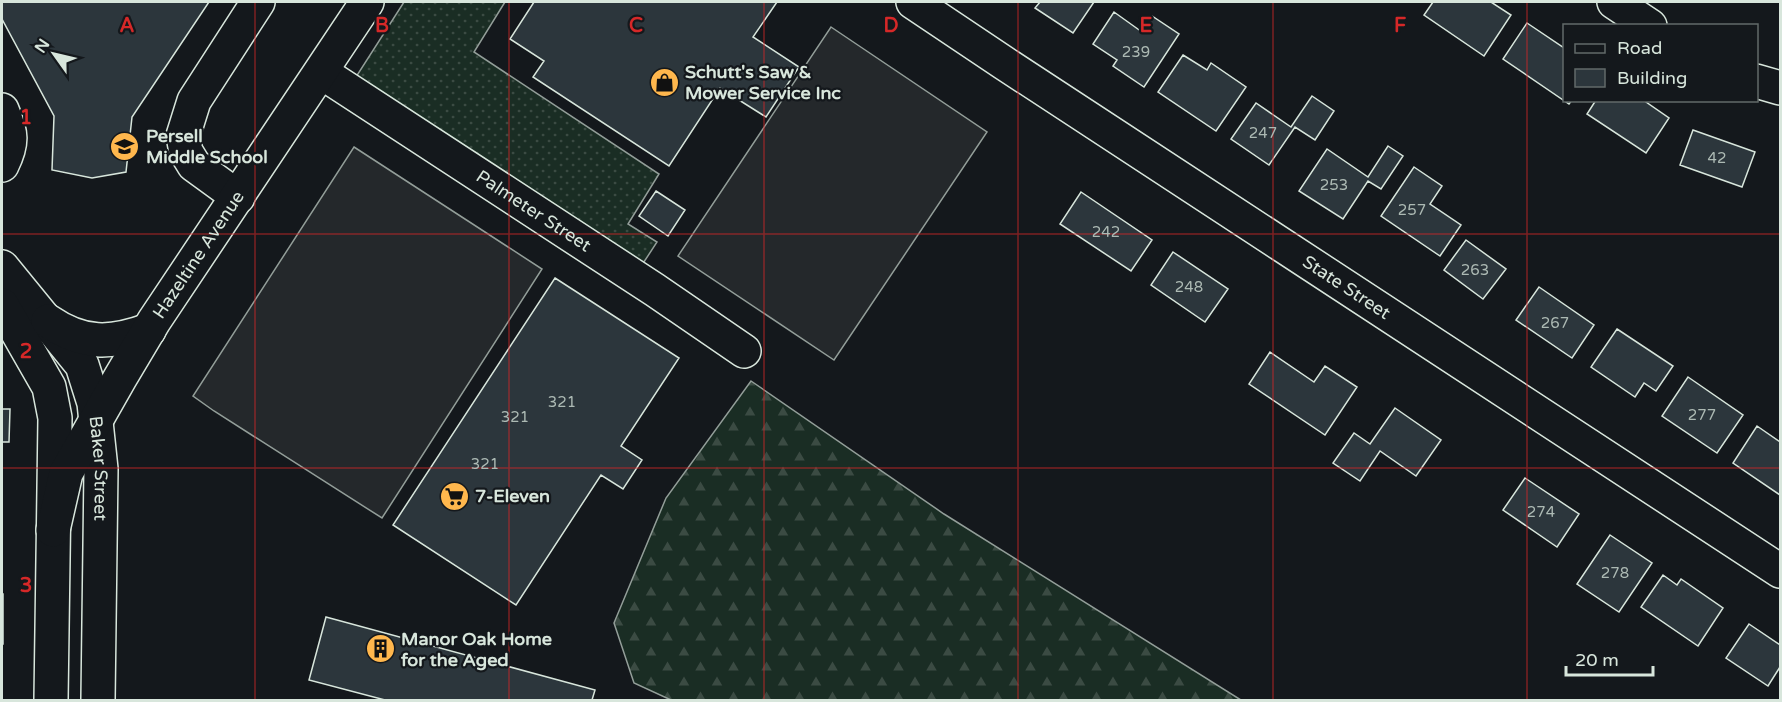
<svg xmlns="http://www.w3.org/2000/svg" width="1782" height="702" font-family="'Varela Round',sans-serif">
<style>
.grass{fill:url(#grass-dots);stroke:#939e99;stroke-width:1.5}
.forest{fill:url(#forest-firs);stroke:#939e99;stroke-width:1.5}
.parking{fill:#24282b;stroke:#939e99;stroke-width:1.5}
.building{fill:#2c363c;stroke:#d8e6dc;stroke-width:1.5}
.lines{fill:none;stroke-linecap:round;stroke-linejoin:round}
.minor-casing{stroke:#d8e6dc;stroke-width:36}
.minor{stroke:#14181c;stroke-width:33}
.grid{fill:none;stroke:#d62828;stroke-width:1.5;stroke-opacity:0.55}
.labels{text-anchor:middle;dominant-baseline:central;stroke-width:4.5;stroke-linejoin:round;paint-order:stroke}
.number-label{font-size:15px;fill:#adbab4}
.poi-label{font-size:18px;font-weight:bold;fill:#d8e6dc;stroke:#14181c;text-anchor:start}
.street-label{font-size:18px;fill:#d8e6dc;stroke:#14181c}
.grid-label{font-size:20px;text-anchor:middle;font-weight:bold;fill:#d62828;stroke:#14181c;stroke-width:4.5;stroke-linejoin:round;paint-order:stroke}
</style>
<defs>
<pattern id="grass-dots" width="8" height="8" patternUnits="userSpaceOnUse" patternTransform="scale(1.5)"><rect width="8" height="8" fill="#1a2d24"/><path d="M2 2h.1M6 6h.1" fill="none" stroke="#3b4b43" stroke-width="1.8" stroke-linecap="round"/></pattern>
<pattern id="forest-firs" width="22" height="20" patternUnits="userSpaceOnUse" patternTransform="scale(1.5)"><rect width="22" height="20" fill="#1a2d24"/><path d="M5 1l3.5 6h-7zM16 11l3.5 6h-7z" fill="#3b4b43"/></pattern>
</defs>
<rect width="100%" height="100%" fill="#14181c"/>
<path class="grass" d="M404,2H505L474,52L659,174L628,224L657,242L640,268L354,80Z"/>
<path class="forest" d="M751,381L944,514L1241,700H671L634,683L614,623L666,498Z"/>
<path class="parking" d="M831,27L987,132L834,360L678,256Z
M354,147L542,269L382,518L214,411L193,396Z"/>
<path class="building" d="M2,2H209L132,117L126,172L92,178L52,170L54,116L2,19Z
M534,2H777L753,37L799,67L766,117L720,88L669,166L533,77L544,61L510,39Z
M1040,2H1094L1073,33L1035,8Z
M1433,2H1491L1511,15L1484,56L1424,15Z
M1114,12L1142,32L1152,16L1179,34L1144,87L1113,66L1117,60L1093,44Z
M1527,23L1564,48V100H1572L1569,104L1503,59Z
M1183,55L1207,70L1211,63L1246,87L1216,131L1158,92Z
M1312,96L1334,111L1315,140L1295,127L1269,165L1231,139L1256,103L1291,127Z
M1596,100H1643L1669,118L1646,153L1587,114Z
M1693,130L1755,152L1742,187L1680,165Z
M1388,146L1403,156L1381,189L1368,181L1343,219L1299,191L1327,149L1368,177Z
M1414,167L1442,186L1430,204L1461,225L1440,256L1381,216Z
M656,191L685,210L668,236L639,216Z
M1081,192L1152,240L1131,271L1060,224Z
M1466,240L1506,269L1483,299L1444,270Z
M1173,252L1228,289L1205,322L1151,285Z
M555,278L679,358L621,446L642,460L623,489L601,475L516,605L393,525Z
M1539,287L1594,325L1572,358L1516,320Z
M1617,329L1673,366L1656,391L1644,383L1635,397L1591,367Z
M1270,352L1314,382L1325,366L1357,387L1325,435L1249,384Z
M1688,377L1743,415L1717,453L1662,416Z
M1395,408L1441,440L1416,476L1380,451L1360,481L1333,463L1354,433L1370,444Z
M2,409H10L9,442H2Z
M1757,426L1780,442V495L1733,463Z
M1525,478L1579,514L1557,547L1503,510Z
M1610,535L1652,563L1619,612L1577,584Z
M1663,575L1677,585L1681,579L1723,608L1698,646L1641,607Z
M2,594H3V644H2Z
M326,617L595,690L592,700H385L309,680Z
M1749,624L1780,645V667L1768,686L1726,658Z"/>
<g class="lines">
<defs>
<g id="minor">
<path id="s1" d="M913,2L1004,63L1780,571"/>
<path d="M1614,2L1650,26"/>
<path id="s2" d="M321,72L655,290L744,351"/>
<path d="M1756,81L1780,88"/>
<path d="M2,110C12,133 13,143 2,165"/>
<path d="M238,197L194,165L186,152L183,136L194,101L258,2"/>
<path id="s3" d="M2,267L82,365L94,403L101,469L98,700"/>
<path d="M2,305L49,387L55,418L51,700"/>
<path d="M48,321C83,345 111,344 149,330"/>
<path id="s4" d="M53,530L66,473L120,378L154,321L367,2"/>
</g>
</defs>
<use href="#minor" class="minor-casing"/>
<use href="#minor" class="minor"/>
</g>
<path class="grid" d="M255,2V700M509,2V700M764,2V700M1018,2V700M1273,2V700M1527,2V700M2,234H1780M2,468H1780"/>
<defs>
<symbol id="shop-disc" viewBox="-11 -11 22 22"><circle r="9.5" fill="#ffb74d" stroke="#14181c"/><path d="M-5-2.5h2.3a2.7 3.5 0 0 1 5.4 0H5L5.5 6h-11ZM-1.5-2.5h3a1.5 2.3 0 0 0-3 0Z" fill="#111"/></symbol>
<symbol id="school-disc" viewBox="-11 -11 22 22"><circle r="9.5" fill="#ffb74d" stroke="#14181c"/><path d="M0-5L7-2L0 1L-7-2ZM-4 1L0 2.5L4 1V4Q0 6-4 4Z" fill="#111"/></symbol>
<symbol id="supermarket-disc" viewBox="-11 -11 22 22"><circle r="9.5" fill="#ffb74d" stroke="#14181c"/><path d="M-6-5.5h2.5l.6 2H6L4.5 2H-2.5L-4.4-4H-6ZM-1.5 3.2a1.3 1.3 0 1 0 .1 0ZM3 3.2a1.3 1.3 0 1 0 .1 0Z" fill="#111"/></symbol>
<symbol id="building-disc" viewBox="-11 -11 22 22"><circle r="9.5" fill="#ffb74d" stroke="#14181c"/><path d="M-4-6H4V6H1V3H-1V6H-4ZM-2.5-4.3h1.7v1.8h-1.7ZM.8-4.3h1.7v1.8H.8ZM-2.5-1h1.7V.8h-1.7ZM.8-1h1.7V.8H.8Z" fill="#111"/></symbol>
</defs>
<g fill-rule="evenodd">
<use href="#shop-disc" x="648" y="66" width="33" height="33"/>
<use href="#school-disc" x="108" y="130" width="33" height="33"/>
<use href="#supermarket-disc" x="438" y="480" width="33" height="33"/>
<use href="#building-disc" x="364" y="632" width="33" height="33"/>
</g>
<g class="labels">
<g class="number-label">
<text x="1136" y="52">239</text>
<text x="1263" y="133">247</text>
<text x="1717" y="158">42</text>
<text x="1334" y="185">253</text>
<text x="1412" y="210">257</text>
<text x="1106" y="232">242</text>
<text x="1475" y="270">263</text>
<text x="1189" y="287">248</text>
<text x="1555" y="323">267</text>
<text x="562" y="402">321</text>
<text x="1702" y="415">277</text>
<text x="515" y="417">321</text>
<text x="485" y="464">321</text>
<text x="1541" y="512">274</text>
<text x="1615" y="573">278</text>
</g>
<g class="poi-label">
<text x="685" y="72">Schutt's Saw &amp;<tspan x="685" dy="21">Mower Service Inc</tspan></text>
<text x="146" y="136">Persell<tspan x="146" dy="21">Middle School</tspan></text>
<text x="475" y="496">7-Eleven</text>
<text x="401" y="639">Manor Oak Home<tspan x="401" dy="21">for the Aged</tspan></text>
</g>
<g class="street-label">
<text stroke="none"><textPath href="#s2" startOffset="254">Palmeter Street</textPath></text>
<text stroke="none"><textPath href="#s4" startOffset="314">Hazeltine Avenue</textPath></text>
<text stroke="none"><textPath href="#s1" startOffset="519">State Street</textPath></text>
<text stroke="none"><textPath href="#s3" startOffset="232">Baker Street</textPath></text>
</g>
</g>
<g class="grid-label">
<text x="127" y="32">A</text>
<text x="382" y="32">B</text>
<text x="636" y="32">C</text>
<text x="891" y="32">D</text>
<text x="1146" y="32">E</text>
<text x="1400" y="32">F</text>
<text x="26" y="124">1</text>
<text x="26" y="358">2</text>
<text x="26" y="592">3</text>
</g>
<rect width="1782" height="702" fill="none" stroke="#d8e6dc" stroke-width="6"/>
<rect x="1563" y="24" width="195" height="78" fill="#14181c" stroke="#626a69" stroke-width="1.5"/>
<rect x="1575" y="44" width="30" height="9" fill="#14181c" stroke="#626a69" stroke-width="1.5"/>
<text x="1617" y="54" font-size="18" fill="#d8e6dc">Road</text>
<rect x="1575" y="69" width="30" height="18" fill="#2c363c" stroke="#626a69" stroke-width="1.5"/>
<text x="1617" y="84" font-size="18" fill="#d8e6dc">Building</text>
<g transform="translate(54 54) rotate(304)" stroke="#14181c" stroke-width="4.5" paint-order="stroke">
<path d="M0-4.5L10 22L0 15L-10 22Z" fill="#d8e6dc"/>
<text y="-9" font-size="16" font-weight="bold" text-anchor="middle" fill="#d8e6dc">N</text>
</g>
<path d="M1566 666v9h87v-9" fill="none" stroke="#d8e6dc" stroke-width="3"/>
<text x="1575" y="666" font-size="18" fill="#d8e6dc" stroke="#14181c" stroke-width="4.5" paint-order="stroke">20 m</text>
</svg>
